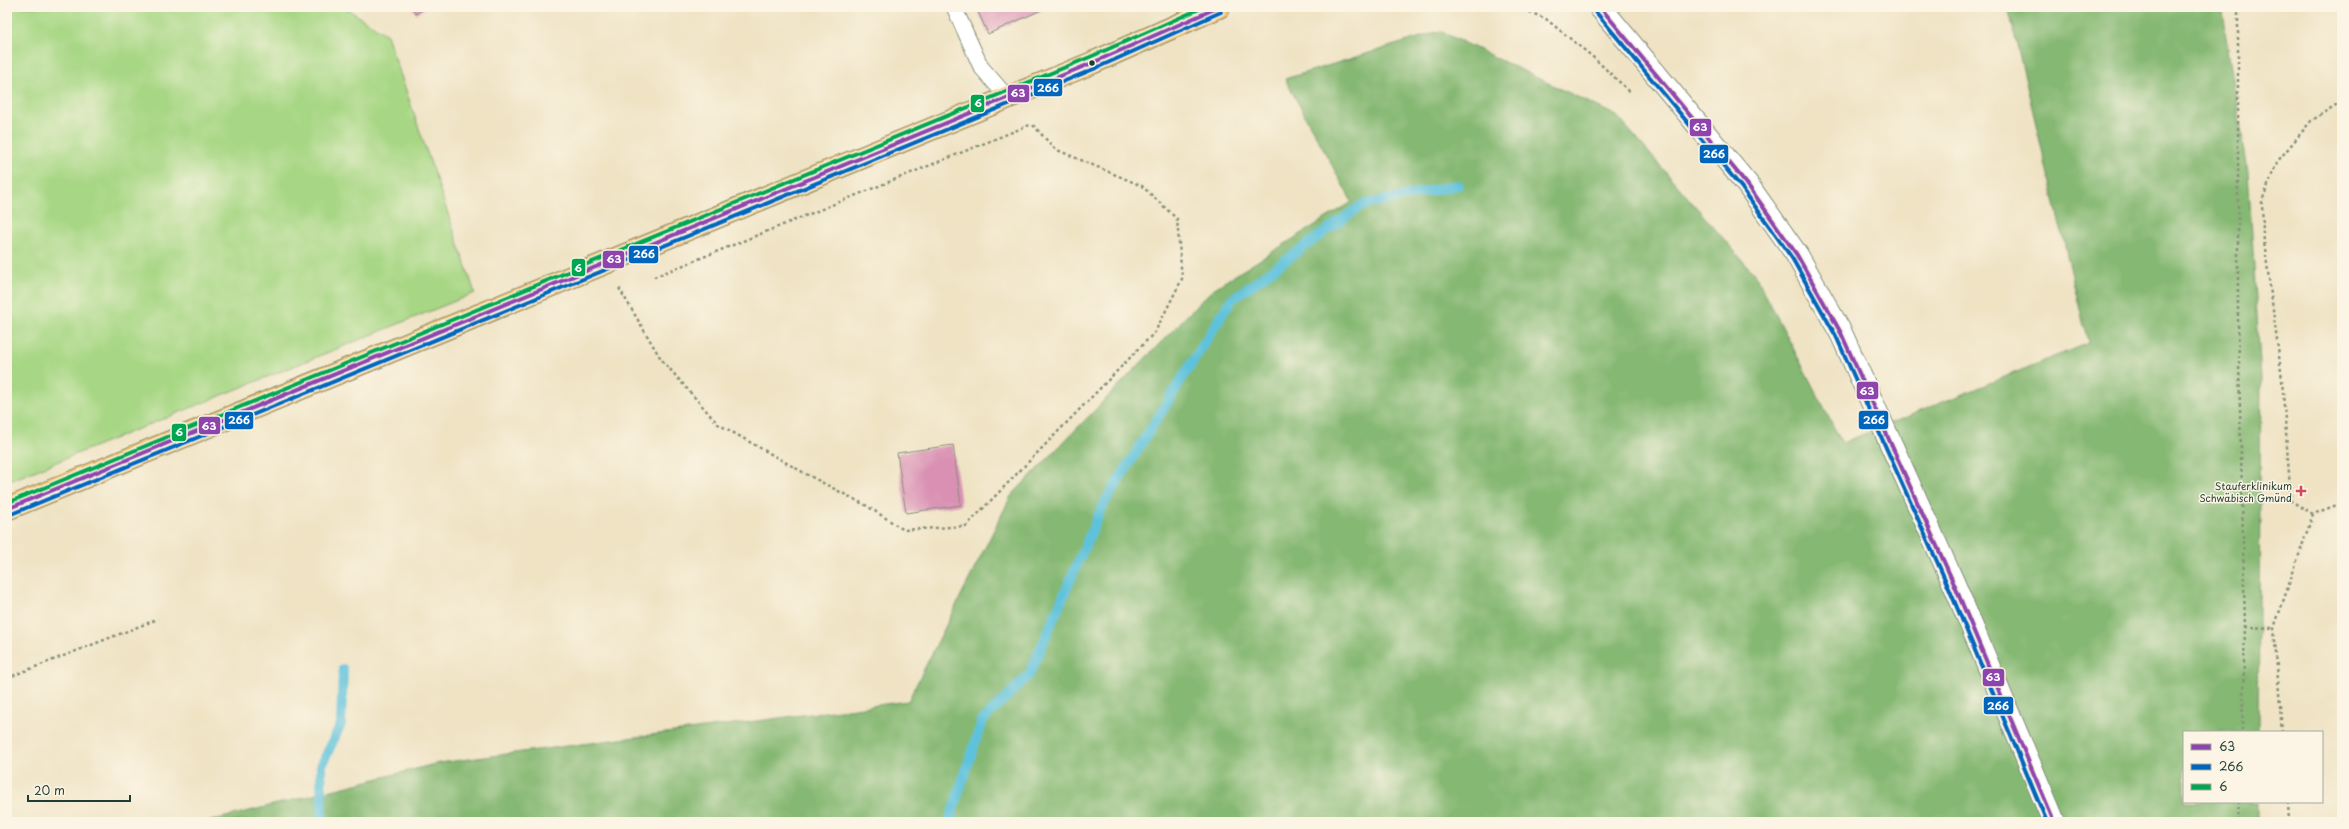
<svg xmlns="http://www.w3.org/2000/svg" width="2349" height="829" font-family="'Playpen Sans',sans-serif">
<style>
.green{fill:#a7d784;stroke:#638a5c}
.forest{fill:#85b872;stroke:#527a53}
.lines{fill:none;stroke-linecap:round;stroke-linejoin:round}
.stream{stroke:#5ec2dc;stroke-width:10}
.building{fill:#d990b3}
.service-casing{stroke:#87907c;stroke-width:17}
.tertiary-casing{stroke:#87907c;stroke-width:24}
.primary-casing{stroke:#87907c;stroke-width:24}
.path{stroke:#87907c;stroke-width:2.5;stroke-dasharray:3 3;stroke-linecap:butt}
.service{stroke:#fff;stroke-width:15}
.tertiary{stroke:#fff;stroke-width:22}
.primary{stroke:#f7c06b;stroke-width:22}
.bus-1-casing{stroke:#fcf5e5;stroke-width:7}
.bus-2-casing{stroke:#fcf5e5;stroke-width:7}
.bus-3-casing{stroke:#fcf5e5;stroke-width:7}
.bus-1{stroke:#8e44ad;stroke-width:4}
.bus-2{stroke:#0065bd;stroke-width:4}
.bus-3{stroke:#00a651;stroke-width:4}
.bus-dot{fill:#1f3d34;stroke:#fcf5e5;stroke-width:1.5}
.poi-dot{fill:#d1495b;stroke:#fcf5e5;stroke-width:1.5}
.labels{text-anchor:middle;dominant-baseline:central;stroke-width:3;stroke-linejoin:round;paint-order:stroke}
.poi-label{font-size:10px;fill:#1f3d34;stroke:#fcf5e5;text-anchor:end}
.line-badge{stroke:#fcf5e5;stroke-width:1.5}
.badge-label{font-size:11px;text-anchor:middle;font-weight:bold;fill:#fff}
</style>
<rect width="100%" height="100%" fill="#fcf5e5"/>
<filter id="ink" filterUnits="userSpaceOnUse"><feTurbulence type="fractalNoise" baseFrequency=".025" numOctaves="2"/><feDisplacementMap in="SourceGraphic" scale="8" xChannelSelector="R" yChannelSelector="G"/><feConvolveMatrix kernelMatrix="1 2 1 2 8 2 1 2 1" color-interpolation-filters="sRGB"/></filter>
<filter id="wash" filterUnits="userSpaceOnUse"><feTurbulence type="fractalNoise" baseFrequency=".012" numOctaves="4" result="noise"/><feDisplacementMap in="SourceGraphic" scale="16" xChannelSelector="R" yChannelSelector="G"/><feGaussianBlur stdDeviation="0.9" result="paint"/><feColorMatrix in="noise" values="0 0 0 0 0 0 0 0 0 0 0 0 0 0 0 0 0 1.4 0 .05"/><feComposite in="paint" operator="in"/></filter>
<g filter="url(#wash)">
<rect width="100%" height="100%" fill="#efe3c4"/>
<path class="green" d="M7,7H344L387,35L475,293L7,482Z"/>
<path class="forest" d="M2008,7H2221L2248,171L2261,379L2258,732H2184V802H2258V822H206L439,763L908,701L1011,496L1213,289L1352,202L1285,79L1440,31L1617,116L1756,276L1842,443L2088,343Z"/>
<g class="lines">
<path class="stream" d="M322,822L321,766L341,724L343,669
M949,822L982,721L1029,675L1102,507L1231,300L1362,205L1458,185"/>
</g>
<g id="blocks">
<path class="building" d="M412,7H426L416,14Z
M976,7H1048L988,34Z
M953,445L961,505L906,513L897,453Z"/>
</g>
</g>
<g filter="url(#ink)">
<use href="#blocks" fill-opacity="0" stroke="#87907c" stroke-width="1"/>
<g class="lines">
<defs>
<path id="service" d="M954,7L981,67L1007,97"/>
<path id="tertiary" d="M1600,7L1747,184L1797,255L1841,333L1954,584L2054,822"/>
<path id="primary" d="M7,509L1092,63L1219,7"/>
</defs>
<use href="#service" class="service-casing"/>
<use href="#tertiary" class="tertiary-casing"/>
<use href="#primary" class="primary-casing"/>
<path class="path" d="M1518,7L1546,19L1594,58L1631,93
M2238,7V320L2245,627L2242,732
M654,277L1032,124
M619,288L661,359L718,424L806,474L867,506L904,530L966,526L1155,332L1182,279L1177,219L1142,186L1055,149L1032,124
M2313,514L2291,501L2282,379L2263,233L2262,201L2277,162L2311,121L2342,101
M2245,627L2274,628
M7,678L158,619
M2282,732L2274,628L2313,514L2342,503
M2288,802L2289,822
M2238,822L2239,802"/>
<use href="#service" class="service"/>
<use href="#tertiary" class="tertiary"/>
<use href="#primary" class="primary"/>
<defs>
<path id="bus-1" d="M1600,7L1747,184L1797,255L1841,333L1954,584L2054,822
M7,509L1092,63L1219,7"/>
<path id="bus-2" d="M1595,11L1742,188L1792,258L1836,336L1948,586L2047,822
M9,515L1094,69L1221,12"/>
<path id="bus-3" d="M7,503L1090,57L1204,7"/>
</defs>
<use href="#bus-1" class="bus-1-casing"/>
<use href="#bus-2" class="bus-2-casing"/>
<use href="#bus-3" class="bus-3-casing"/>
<use href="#bus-1" class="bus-1"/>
<use href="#bus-2" class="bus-2"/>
<use href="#bus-3" class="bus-3"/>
</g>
</g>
<circle class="bus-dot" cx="1092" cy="63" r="3.5"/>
<path class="poi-dot" d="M2299 485h4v4h4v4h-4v4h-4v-4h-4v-4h4z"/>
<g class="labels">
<g class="poi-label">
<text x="2292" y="485">Stauferklinikum<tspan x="2292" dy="12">Schwäbisch Gmünd</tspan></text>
</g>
</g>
<g class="line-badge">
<rect x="1033" y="78" width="30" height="19" rx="4" fill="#0065bd"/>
<rect x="1007" y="84" width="23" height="19" rx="4" fill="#8e44ad"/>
<rect x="970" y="94" width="15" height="19" rx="4" fill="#00a651"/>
<rect x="1689" y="118" width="23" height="19" rx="4" fill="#8e44ad"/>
<rect x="1699" y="144" width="30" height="20" rx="4" fill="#0065bd"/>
<rect x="628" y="245" width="31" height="19" rx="4" fill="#0065bd"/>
<rect x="602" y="250" width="23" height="19" rx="4" fill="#8e44ad"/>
<rect x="571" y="258" width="15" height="19" rx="4" fill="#00a651"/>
<rect x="1856" y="381" width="23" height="19" rx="4" fill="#8e44ad"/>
<rect x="1858" y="410" width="31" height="20" rx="4" fill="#0065bd"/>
<rect x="224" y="411" width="30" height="19" rx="4" fill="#0065bd"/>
<rect x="198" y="416" width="23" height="19" rx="4" fill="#8e44ad"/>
<rect x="171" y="423" width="16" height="19" rx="4" fill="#00a651"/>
<rect x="1982" y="668" width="23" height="19" rx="4" fill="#8e44ad"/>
<rect x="1983" y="696" width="31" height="19" rx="4" fill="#0065bd"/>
</g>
<g class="badge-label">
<text x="1048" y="92">266</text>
<text x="1018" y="97">63</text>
<text x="978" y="107">6</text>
<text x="1700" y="131">63</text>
<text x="1714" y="158">266</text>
<text x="644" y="258">266</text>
<text x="614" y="263">63</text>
<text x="578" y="272">6</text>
<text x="1867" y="395">63</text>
<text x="1874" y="424">266</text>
<text x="239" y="424">266</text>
<text x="209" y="430">63</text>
<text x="179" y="436">6</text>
<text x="1993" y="681">63</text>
<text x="1998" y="710">266</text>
</g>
<rect width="2349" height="829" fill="none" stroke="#fcf5e5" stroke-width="24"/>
<rect x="2183" y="731" width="140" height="72" fill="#fcf5e5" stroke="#a4ab9e"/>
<rect x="2191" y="744" width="20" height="6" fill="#8e44ad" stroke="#a4ab9e"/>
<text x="2219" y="751" font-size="12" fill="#1f3d34">63</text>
<rect x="2191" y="764" width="20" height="6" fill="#0065bd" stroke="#a4ab9e"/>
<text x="2219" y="771" font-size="12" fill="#1f3d34">266</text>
<rect x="2191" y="784" width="20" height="6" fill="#00a651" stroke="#a4ab9e"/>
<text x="2219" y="791" font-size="12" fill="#1f3d34">6</text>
<path d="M28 795v6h102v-6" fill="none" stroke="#1f3d34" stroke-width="2"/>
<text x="34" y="795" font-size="12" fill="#1f3d34" stroke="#fcf5e5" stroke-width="3" paint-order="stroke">20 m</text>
</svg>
